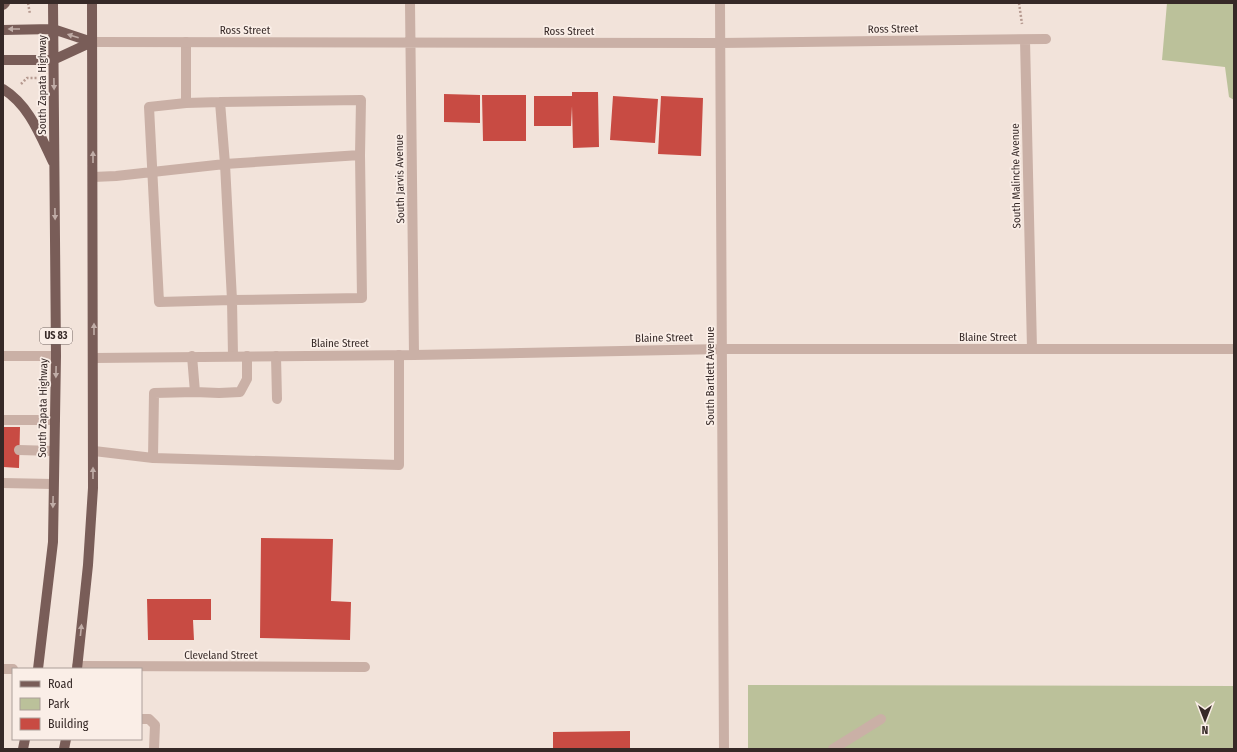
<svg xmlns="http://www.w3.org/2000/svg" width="1237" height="752" font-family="'Fira Sans Condensed',sans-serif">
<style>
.green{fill:#bbc19a}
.building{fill:#c84b43}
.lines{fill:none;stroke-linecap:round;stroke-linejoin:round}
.path{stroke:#b69a90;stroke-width:2.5;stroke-dasharray:2 2;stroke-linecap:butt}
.service{stroke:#cab0a6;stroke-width:10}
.minor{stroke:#cab0a6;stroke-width:10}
.primary{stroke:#795d58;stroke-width:10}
.oneway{fill:#c0ada7}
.labels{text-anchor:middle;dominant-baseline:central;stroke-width:3.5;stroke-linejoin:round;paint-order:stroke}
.shield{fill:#faeee7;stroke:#716461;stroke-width:1}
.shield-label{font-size:10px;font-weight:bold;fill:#362927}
.street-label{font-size:11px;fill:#362927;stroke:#faeee7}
</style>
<rect width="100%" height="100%" fill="#f2e3da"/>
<path class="green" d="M1167,3H1234V100L1229,97L1225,67L1162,60Z
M748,685L1234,686V749H748Z"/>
<path class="building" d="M572,92H598L599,147L573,148L572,106L571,126H534V96H572Z
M444,94L480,95V123L444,122Z
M482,95H526V141H483Z
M613,96L658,99L655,143L610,140Z
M661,96L703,98L701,156L658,154Z
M3,427H20L19,468L3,467Z
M261,538L333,539L331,601L351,602L350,640L260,638Z
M147,599H211V620H193L194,640H148Z
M630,731V749H553V732Z"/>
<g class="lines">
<path class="path" d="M28,3L30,14
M1019,3L1022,24
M21,84L27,78H38"/>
<path class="service" d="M186,42V103L149,107L159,302L232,300L233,356
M186,103L220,102
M93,177L116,176L225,164L220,102L361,100L360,155L225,164L232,300L362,298L360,155
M192,356L195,392L219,393L240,392L247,379V356
M276,356L277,399
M3,420H55
M19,450L54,451
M94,451L153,458L399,465V355
M153,458L154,393L195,392
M3,483L53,484
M141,719H149L155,725L154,749
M833,749L881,719"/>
<path class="minor" d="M410,3L414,355
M720,3L724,749
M1025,40L1032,349
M92,42L720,43L1046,39
M3,356H56
M94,358L414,355L722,349H1234
M77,666L365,667
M3,669H13"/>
<path class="primary" d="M3,5L5,3
M3,30L53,29L92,42
M3,60H53L92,42
M3,89C29,105 40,135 53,162
M38,669L53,542L56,356L53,3
M77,669L88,565L93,488L92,3
M23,749L25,739
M64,749L66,739"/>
</g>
<defs><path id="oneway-solid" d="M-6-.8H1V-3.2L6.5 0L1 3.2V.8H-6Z"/></defs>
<g class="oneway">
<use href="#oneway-solid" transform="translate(14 29) rotate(180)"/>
<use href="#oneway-solid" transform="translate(73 36) rotate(-162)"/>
<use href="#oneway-solid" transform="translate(54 84) rotate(89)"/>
<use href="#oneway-solid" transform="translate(93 157) rotate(-90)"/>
<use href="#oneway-solid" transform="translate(55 214) rotate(89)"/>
<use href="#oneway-solid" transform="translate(94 329) rotate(-90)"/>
<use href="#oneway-solid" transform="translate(56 372) rotate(91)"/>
<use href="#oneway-solid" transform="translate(93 473) rotate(-90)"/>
<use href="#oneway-solid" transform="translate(53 502) rotate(91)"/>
<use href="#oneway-solid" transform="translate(81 630) rotate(-84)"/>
</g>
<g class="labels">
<rect class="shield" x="40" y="328" width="32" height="16" rx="3"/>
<g class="shield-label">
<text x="56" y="336">US 83</text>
</g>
<g class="street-label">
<text transform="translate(893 29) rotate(-1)">Ross Street</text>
<text x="245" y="30">Ross Street</text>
<text x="569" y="31">Ross Street</text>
<text transform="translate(42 85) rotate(-90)">South Zapata Highway</text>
<text transform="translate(1016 176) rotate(-91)">South Malinche Avenue</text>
<text transform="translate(400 179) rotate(-91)">South Jarvis Avenue</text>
<text x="988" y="337">Blaine Street</text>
<text transform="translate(664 338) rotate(-1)">Blaine Street</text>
<text x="340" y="343">Blaine Street</text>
<text transform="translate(710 376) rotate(-90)">South Bartlett Avenue</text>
<text transform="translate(43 408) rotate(-89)">South Zapata Highway</text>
<text x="221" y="655">Cleveland Street</text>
</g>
</g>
<rect width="1237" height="752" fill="none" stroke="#362927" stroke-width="8"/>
<rect x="12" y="668" width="130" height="72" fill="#faeee7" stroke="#ac9f9a"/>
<rect x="20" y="681" width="20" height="6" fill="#795d58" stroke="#ac9f9a"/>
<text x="48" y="688" font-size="12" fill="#362927">Road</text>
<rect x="20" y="698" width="20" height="12" fill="#bbc19a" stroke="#ac9f9a"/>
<text x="48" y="708" font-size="12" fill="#362927">Park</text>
<rect x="20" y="718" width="20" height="12" fill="#c84b43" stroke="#ac9f9a"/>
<text x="48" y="728" font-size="12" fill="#362927">Building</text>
<g transform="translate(1205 720) rotate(180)" stroke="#faeee7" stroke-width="3" paint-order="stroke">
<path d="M0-3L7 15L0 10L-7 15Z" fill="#362927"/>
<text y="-6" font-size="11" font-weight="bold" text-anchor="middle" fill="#362927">N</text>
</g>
</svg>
